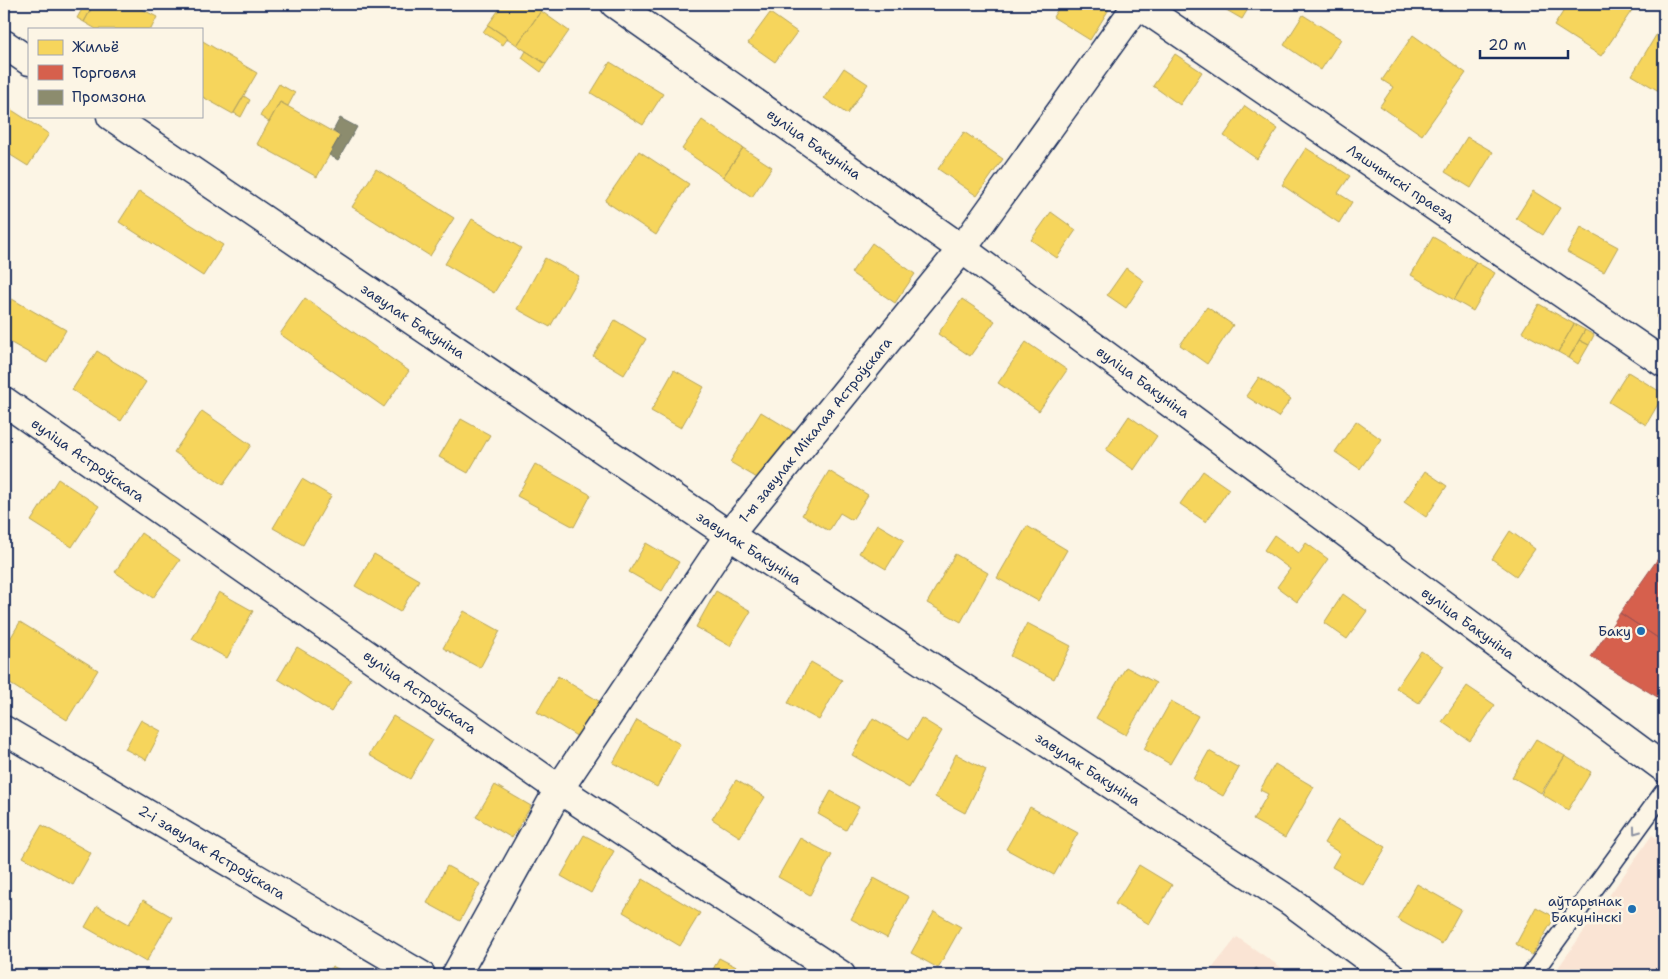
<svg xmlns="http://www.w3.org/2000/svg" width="1668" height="979" font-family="'Shantell Sans',sans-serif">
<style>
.built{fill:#fae4d4}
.homes{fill:#f6d55c;stroke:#b4a35d}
.shops{fill:#d6604d;stroke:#9e5152}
.industry{fill:#8c8c6e;stroke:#6a7069}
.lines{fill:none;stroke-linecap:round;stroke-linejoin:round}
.service-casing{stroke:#1b2f5e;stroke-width:21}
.minor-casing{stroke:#1b2f5e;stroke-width:31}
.service{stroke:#fcf5e5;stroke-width:18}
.minor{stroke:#fcf5e5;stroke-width:28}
.oneway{stroke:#8c92a2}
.poi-dot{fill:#1f6fb2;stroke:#fcf5e5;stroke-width:2}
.labels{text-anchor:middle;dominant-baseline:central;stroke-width:5;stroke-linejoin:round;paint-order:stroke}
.street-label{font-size:14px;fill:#1b2f5e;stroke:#fcf5e5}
.poi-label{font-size:14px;fill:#1b2f5e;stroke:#fcf5e5;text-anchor:end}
</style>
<rect width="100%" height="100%" fill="#fcf5e5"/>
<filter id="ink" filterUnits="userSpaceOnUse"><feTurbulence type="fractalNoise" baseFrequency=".02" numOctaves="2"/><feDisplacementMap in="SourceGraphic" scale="10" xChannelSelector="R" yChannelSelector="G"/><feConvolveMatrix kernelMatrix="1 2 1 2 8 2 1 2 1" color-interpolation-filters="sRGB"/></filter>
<g filter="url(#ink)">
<path class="built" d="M1652,835L1664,843V975H1553Z
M1237,937L1292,975H1207Z"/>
<path class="homes" d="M85,4L93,5L84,22L77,18Z
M94,4H132L157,17L151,29H96L84,22Z
M503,4H530L541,11L517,45L488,25Z
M1061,4H1107L1111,6L1090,40L1053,17Z
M1216,4H1251L1242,19Z
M1568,4H1623L1632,10L1601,56L1554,26Z
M541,11L569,31L546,64L517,45Z
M770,13L797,32L775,62L748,43Z
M1303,15L1341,39L1321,70L1284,45Z
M488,25L508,38L503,45L483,32Z
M1661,27L1664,29V94L1632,75Z
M1413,35L1466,73L1422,135L1380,106L1393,87L1382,80Z
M201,40L257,73L233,114L201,96Z
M526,51L546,64L541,72L522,58Z
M1175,54L1202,72L1180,105L1153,86Z
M610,62L663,94L643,125L591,93Z
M844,68L868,84L847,114L824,98Z
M279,84L295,93L288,106L280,102L269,122L260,116Z
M244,96L250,100L241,117L234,113Z
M280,102L340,136L317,177L257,144Z
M4,105L49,134L28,166L4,151Z
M1245,106L1278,129L1257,159L1224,136Z
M702,120L743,148L723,177L682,149Z
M964,132L1003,159L977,196L938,169Z
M1467,137L1493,152L1471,188L1445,172Z
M743,148L772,167L752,197L723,177Z
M1306,148L1350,176L1338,193L1352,202L1339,223L1282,185Z
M639,151L689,184L656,235L605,201Z
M376,169L454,218L430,256L352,207Z
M139,191L223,245L203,276L119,222Z
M1533,191L1560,208L1543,235L1516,218Z
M1051,212L1076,230L1057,258L1031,240Z
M472,219L521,248L494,293L445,264Z
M1581,227L1618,247L1604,272L1567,252Z
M1433,237L1476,262L1454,300L1411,275Z
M872,243L915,274L895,303L851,273Z
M545,258L579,276L550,327L517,309Z
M1476,262L1495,273L1473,311L1454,300Z
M1126,268L1144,281L1126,308L1107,295Z
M305,298L409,371L384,407L280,334Z
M12,299L66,330L47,363L4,339V313Z
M962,299L995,321L970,356L938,334Z
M1664,303V322L1656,317Z
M1539,304L1574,324L1558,352L1522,332Z
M1207,307L1233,325L1207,364L1180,345Z
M615,320L646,339L624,375L593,356Z
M1574,324L1585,330L1569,358L1558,352Z
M1585,330L1594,335L1589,345L1579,340Z
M1579,340L1589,345L1578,364L1569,358Z
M1026,342L1067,370L1039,411L998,383Z
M97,351L146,382L121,421L72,390Z
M674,370L704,387L681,428L651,411Z
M1628,372L1664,394L1646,425L1609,402Z
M1259,377L1291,399L1278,417L1246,396Z
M202,411L251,445L223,485L174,452Z
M761,412L794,432L764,482L730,462Z
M1129,416L1157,436L1134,470L1106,450Z
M461,419L490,435L468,473L439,457Z
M1356,421L1381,439L1360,469L1335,452Z
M535,464L591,495L574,527L517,496Z
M829,471L868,495L852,520L840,513L829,531L802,515Z
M1203,471L1229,489L1206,522L1180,504Z
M1425,471L1447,486L1426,517L1404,502Z
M58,479L99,506L72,547L31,521Z
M302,479L331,496L303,545L273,528Z
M877,524L904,540L886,569L859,553Z
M1027,526L1067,550L1038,601L997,578Z
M1510,531L1535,549L1516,576L1492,559Z
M141,533L180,560L153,598L115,572Z
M1274,535L1299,553L1306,543L1328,559L1297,602L1277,587L1290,569L1264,550Z
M646,543L679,562L662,591L629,572Z
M374,554L419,580L400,612L355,586Z
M955,554L988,573L961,622L927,603Z
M716,591L751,611L730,646L696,627Z
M219,592L253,611L227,658L192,639Z
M1343,594L1367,611L1347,639L1324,623Z
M464,611L500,631L480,668L443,648Z
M20,622L98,670L67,720L4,680V649Z
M1027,623L1071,646L1054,679L1010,656Z
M297,647L351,680L331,712L278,679Z
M1421,651L1444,666L1419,703L1396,688Z
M811,662L842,680L819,720L788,703Z
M1126,667L1156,683L1126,735L1096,718Z
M558,676L602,703L580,738L537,712Z
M1467,686L1495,705L1470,741L1442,722Z
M1171,701L1198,716L1170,764L1144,749Z
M393,716L433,740L410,779L369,755Z
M873,718L909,739L921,718L942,731L909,788L852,755Z
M141,720L161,731L146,760L125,749Z
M637,720L680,744L657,787L613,763Z
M1536,739L1565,756L1541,793L1512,777Z
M1209,751L1239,768L1223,796L1193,779Z
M956,754L986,770L965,813L935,797Z
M1565,756L1591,772L1568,810L1542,794Z
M1275,764L1314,787L1285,838L1253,820L1268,794L1260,790Z
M736,780L765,797L740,837L712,819Z
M495,785L531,806L512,838L476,817Z
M831,791L859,807L846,830L818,814Z
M1030,807L1078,833L1054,875L1006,849Z
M1338,819L1386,847L1363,885L1332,867L1340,853L1324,843Z
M42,825L91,853L73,885L23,857Z
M584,835L614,851L591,893L561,876Z
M800,838L832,855L810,895L778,877Z
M1139,865L1172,885L1149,924L1115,904Z
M447,866L480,884L460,921L427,903Z
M874,878L909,897L887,938L851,919Z
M643,879L700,913L680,946L623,912Z
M1417,884L1461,909L1442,944L1397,919Z
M143,900L172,917L146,962L85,927L97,906L129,924Z
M1536,907L1555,917L1532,955L1516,944Z
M934,912L961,927L938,968L911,953Z
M719,958L752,975H710Z
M332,966L350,975H327Z"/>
<path class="shops" d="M1664,550V642L1620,613Z
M1620,613L1664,642V701L1591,657Z"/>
<path class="industry" d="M340,118L357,127L338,160L329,155L340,136L333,131Z
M1256,968L1266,975H1250Z"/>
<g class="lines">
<defs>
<path id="service" d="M1531,975L1664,792"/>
<path id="minor" d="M615,4L962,249L1664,768
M1138,4L1664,363
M4,44L29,61
M111,116L729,535L1290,901L1390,975
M4,401L559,789L841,975
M4,730L421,975
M456,975L559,789L729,535L962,249L1138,4"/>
</defs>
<use href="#service" class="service-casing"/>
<use href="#minor" class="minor-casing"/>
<use href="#service" class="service"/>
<use href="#minor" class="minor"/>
</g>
<defs><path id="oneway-chevron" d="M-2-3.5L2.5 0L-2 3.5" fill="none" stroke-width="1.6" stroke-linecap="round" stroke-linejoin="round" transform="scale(1.25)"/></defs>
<use class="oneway" href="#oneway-chevron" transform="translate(1636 831) rotate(126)"/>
</g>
<g class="poi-dot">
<circle cx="1641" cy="631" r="5"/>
<circle cx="1632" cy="909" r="5"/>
</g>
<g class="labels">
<g class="street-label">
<text transform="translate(814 144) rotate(35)">вуліца Бакуніна</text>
<text transform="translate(1401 183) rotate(34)">Ляшчынскі праезд</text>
<text transform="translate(413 321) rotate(34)">завулак Бакуніна</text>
<text transform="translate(1143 382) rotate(36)">вуліца Бакуніна</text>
<text transform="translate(815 430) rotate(-51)">1-ы завулак Мікалая Астроўскага</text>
<text transform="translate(88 460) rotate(35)">вуліца Астроўскага</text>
<text transform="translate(749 548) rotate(33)">завулак Бакуніна</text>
<text transform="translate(1468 623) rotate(36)">вуліца Бакуніна</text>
<text transform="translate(420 692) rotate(35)">вуліца Астроўскага</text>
<text transform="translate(1088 769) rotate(33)">завулак Бакуніна</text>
<text transform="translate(212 852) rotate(31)">2-і завулак Астроўскага</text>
</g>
<g class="poi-label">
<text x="1631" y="631">Баку</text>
<text x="1622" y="901">аўтарынак<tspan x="1622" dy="16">Бакунінскі</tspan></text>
</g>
</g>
<rect width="1668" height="979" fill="none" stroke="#fcf5e5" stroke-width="20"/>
<rect x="10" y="10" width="1648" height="959" fill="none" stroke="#1b2f5e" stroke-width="2" filter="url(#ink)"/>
<rect x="28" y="28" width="175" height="90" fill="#fcf5e5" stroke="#a2a6af"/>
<rect x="38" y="40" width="25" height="15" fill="#f6d55c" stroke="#a2a6af"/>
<text x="72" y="52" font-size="15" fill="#1b2f5e">Жильё</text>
<rect x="38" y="65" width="25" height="15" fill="#d6604d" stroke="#a2a6af"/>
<text x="72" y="78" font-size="15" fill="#1b2f5e">Торговля</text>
<rect x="38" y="90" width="25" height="15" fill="#8c8c6e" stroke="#a2a6af"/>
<text x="72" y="102" font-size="15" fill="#1b2f5e">Промзона</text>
<path d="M1480 50v8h88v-8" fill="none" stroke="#1b2f5e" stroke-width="2.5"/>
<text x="1488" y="50" font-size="15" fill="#1b2f5e" stroke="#fcf5e5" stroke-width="4" paint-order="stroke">20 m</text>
</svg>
